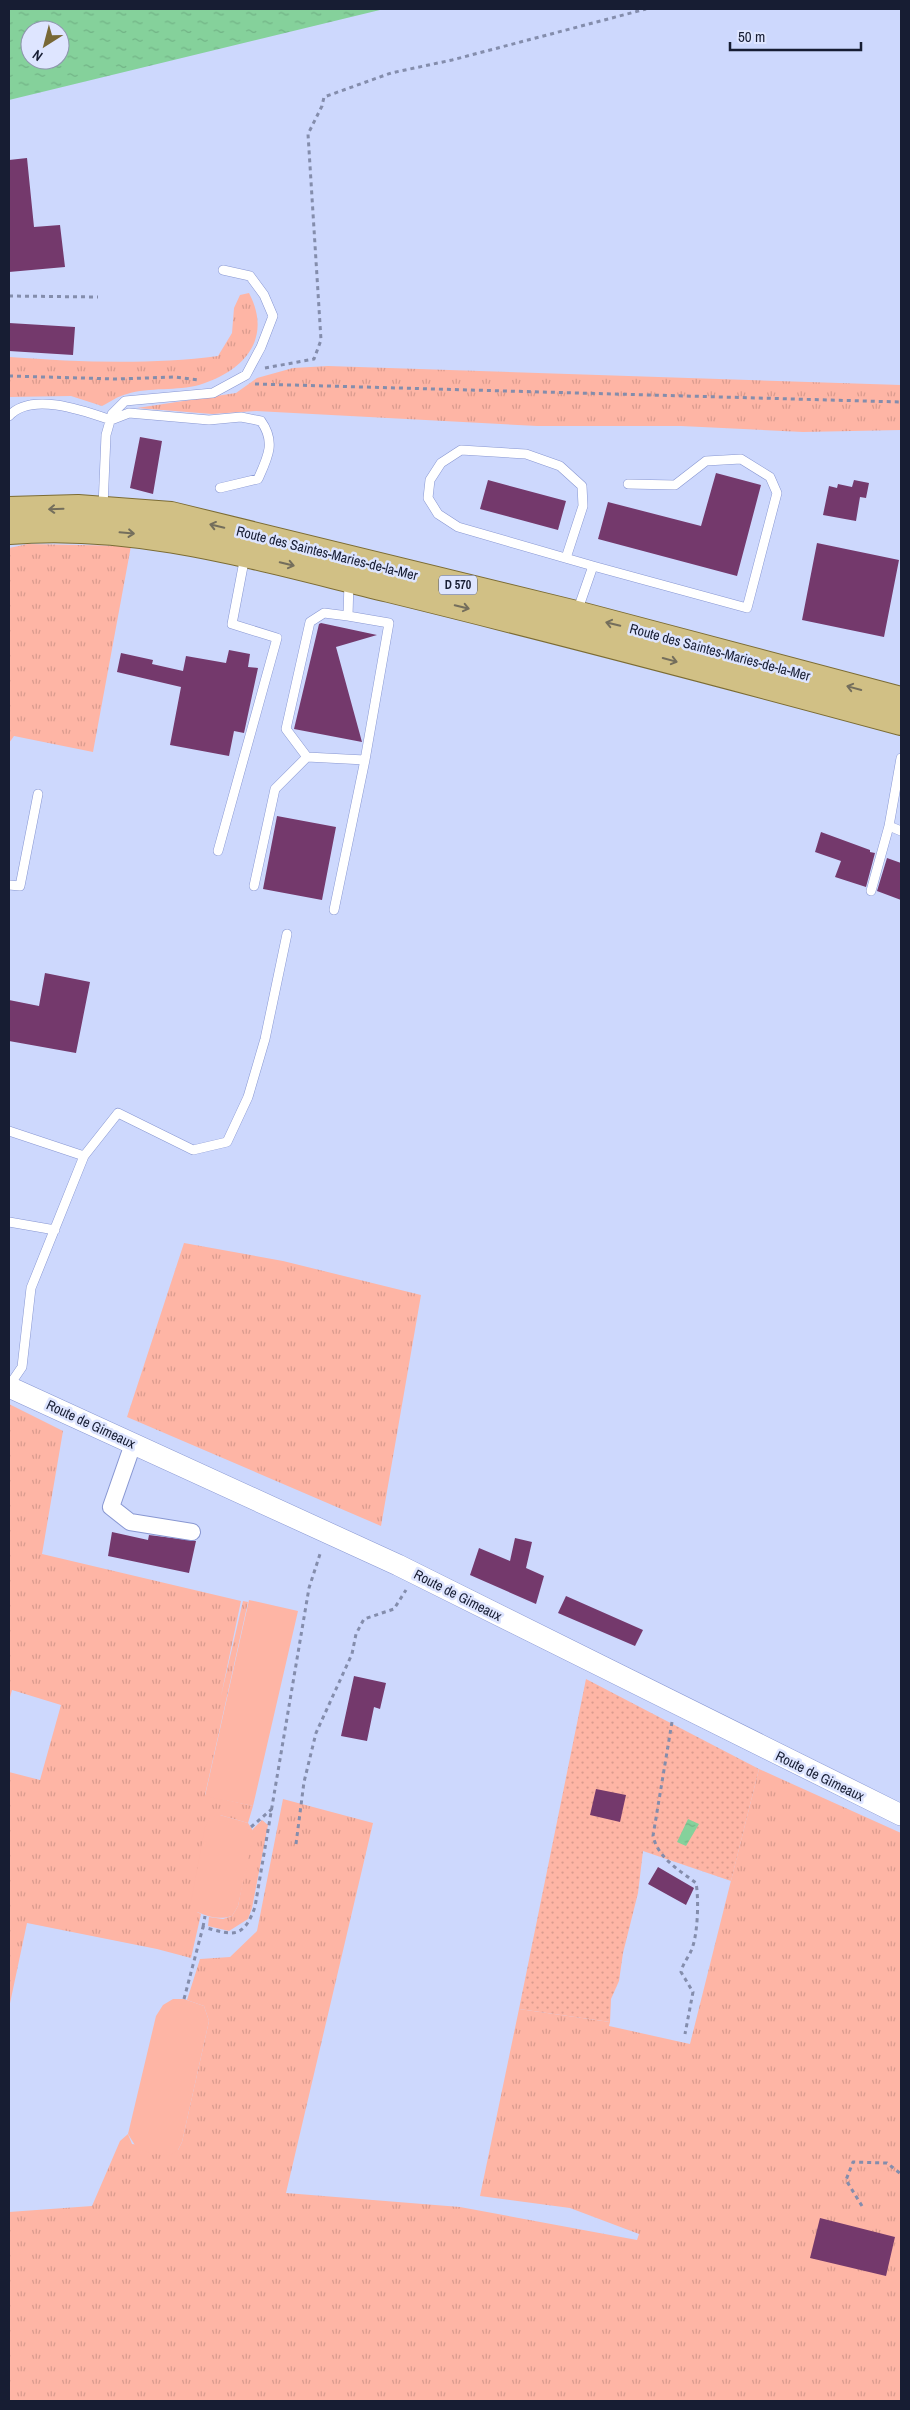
<svg xmlns="http://www.w3.org/2000/svg" width="910" height="2410" font-family="'Archivo Narrow',sans-serif">
<style>
.grass{fill:url(#grass-tufts)}
.park{fill:url(#park-dots)}
.pitch{fill:#feb5a5}
.water{fill:url(#water-ripples);fill-rule:evenodd}
.building{fill:#74396c}
.lines{fill:none;stroke-linecap:round;stroke-linejoin:round}
.service-casing{stroke:#8897d2;stroke-width:10}
.minor-casing{stroke:#8897d2;stroke-width:18}
.tertiary-casing{stroke:#8897d2;stroke-width:22}
.primary-casing{stroke:#7c6c34;stroke-width:28}
.path{stroke:#848dac;stroke-width:3;stroke-dasharray:4 4;stroke-linecap:butt}
.service{stroke:#fff;stroke-width:9}
.minor{stroke:#fff;stroke-width:16}
.tertiary{stroke:#fff;stroke-width:21}
.primary{stroke:#d1c085;stroke-width:26}
.oneway{stroke:#746e5c}
.labels{text-anchor:middle;dominant-baseline:central;stroke-width:5;stroke-linejoin:round;paint-order:stroke}
.shield{fill:#dee5ff;stroke:#535970;stroke-width:1}
.shield-label{font-size:12px;font-weight:bold;fill:#171d33}
.street-label{font-size:14px;fill:#171d33;stroke:#dee5ff}
</style>
<defs>
<pattern id="grass-tufts" width="24" height="20" patternUnits="userSpaceOnUse" patternTransform="scale(1.25)"><rect width="24" height="20" fill="#feb5a5"/><path d="M3 7l-1-3M5 7V3M7 7l1-3M15 17l-1-3M17 17v-4M19 17l1-3" fill="none" stroke="#d99b8e"/></pattern>
<pattern id="park-dots" width="8" height="8" patternUnits="userSpaceOnUse" patternTransform="scale(1.25)"><rect width="8" height="8" fill="#feb5a5"/><path d="M2 2h.1M6 6h.1" fill="none" stroke="#d99b8e" stroke-width="1.8" stroke-linecap="round"/></pattern>
<pattern id="water-ripples" width="26" height="14" patternUnits="userSpaceOnUse" patternTransform="scale(1.25)"><rect width="26" height="14" fill="#85d19b"/><path d="M2 4q2-2 4 0t4 0M15 11q2-2 4 0t4 0" fill="none" stroke="#72b386"/></pattern>
</defs>
<rect width="100%" height="100%" fill="#cdd8fd"/>
<path class="grass" d="M249,293C273,339 244,371 199,385C178,391 149,387 127,394C118,396 110,402 102,406L71,396L9,397V357C77,362 150,365 218,356L232,333L234,308L240,295Z
M328,366L901,385V430L803,432L681,426H537L256,411L212,414L137,408L236,393L257,378L293,368Z
M28,544L131,546L93,752L14,736L9,743V548Z
M184,1243L283,1261L421,1295L381,1526L127,1417Z
M9,1404L63,1431L42,1554L241,1601L221,1696L243,1601L248,1602L205,1795L253,1806L248,1823L220,1815L197,1912L201,1914L191,1958L157,1949L27,1923L9,2008V1772L40,1780L61,1705L12,1690L9,1701Z
M759,1769L901,1833V2401H9V2212L92,2206L120,2141L128,2134L132,2144L178,2150L182,2142L209,2021L204,2006L187,2000L200,1959L230,1957L257,1931L283,1799L373,1823L286,2193L460,2207L637,2240L639,2234L570,2208L480,2196L519,2009L610,2022L609,2026L690,2044Z
M262,1820L268,1825L252,1908L248,1919L229,1931L208,1926L209,1917L223,1919L232,1916L238,1906L253,1829Z"/>
<path class="park" d="M586,1679L759,1769L731,1881L643,1851L638,1893L623,1953L619,1981L611,1999L610,2022L519,2009Z"/>
<path class="pitch" d="M249,1600L298,1611L253,1806L205,1796Z
M220,1815L248,1823L254,1832L238,1906L232,1916C219,1920 209,1917 197,1912L191,1902L205,1827L210,1817Z
M173,1999H184L204,2006L209,2021L182,2142L178,2150L169,2156L138,2150L128,2134L156,2016L163,2005Z"/>
<path class="water" d="M9,9H384L9,100ZM30,30H60V60H30Z
M688,1819L699,1824L686,1846L677,1842Z"/>
<path class="building" d="M27,158L34,227L60,225L65,267L9,272V160Z
M9,323L75,327L73,355L9,351Z
M140,437L162,441L153,494L130,488Z
M716,473L761,485L737,576L598,539L608,502L701,526Z
M488,480L566,501L558,530L480,509Z
M854,480L869,483L866,498L860,497L856,521L823,515L829,486L837,488L838,484L852,487Z
M817,543L899,560L884,637L802,620Z
M321,623L377,635L336,647L362,742L294,729L319,624Z
M229,650L250,654L248,667L258,668L244,733L234,731L229,756L170,745L181,687L117,672L121,653L153,660L152,664L183,671L186,656L226,663Z
M277,816L336,827L322,900L263,889Z
M821,832L870,850V852L875,853L866,887L835,877L841,861L815,852Z
M887,858L901,863V900L877,891Z
M45,973L90,982L76,1053L9,1041V1000L39,1006Z
M112,1532L148,1540L149,1535L196,1541L189,1573L108,1556Z
M515,1538L532,1542L526,1568L544,1576L536,1604L470,1575L479,1548L510,1561Z
M566,1596L643,1630L635,1646L558,1613Z
M354,1676L386,1683L380,1709L374,1707L367,1741L341,1736Z
M596,1789L626,1795L620,1822L590,1815Z
M658,1867L694,1888L686,1905L648,1884Z
M820,2218L895,2237L886,2276L810,2258Z"/>
<g class="lines">
<defs>
<path id="service" d="M9,416C31,391 85,411 111,420L129,413L209,420L241,417L261,421C276,442 268,457 258,479L220,488
M103,507L106,435L112,414L125,401L213,393L246,375L261,347L273,316L264,295L250,276L223,270
M566,558L583,506L582,486L560,466L526,454L461,450L441,463L430,480L428,498L438,514L458,527L593,566
M577,612L593,566L747,608L777,493L770,477L741,459L706,461L675,485L628,484
M348,616L389,623L365,760L307,757L286,729L310,622L324,613L348,616L349,581
M889,826L901,758
M218,851L277,638L232,624L245,556
M9,885L20,886L38,794
M254,886L275,789L307,757
M871,891L889,826L901,831
M334,910L365,760
M9,1131L84,1156
M9,1222L55,1230
M9,1386L22,1367L31,1288L84,1156L118,1113L193,1150L227,1142L248,1097L265,1039L287,934"/>
<path id="minor" d="M133,1444L111,1507L130,1522L192,1532"/>
<path id="tertiary" d="M9,1387L398,1565L901,1815"/>
<path id="primary" d="M9,510L78,508L171,515L576,614L901,700
M9,531C138,520 264,559 389,589C560,631 731,676 901,722"/>
</defs>
<use href="#service" class="service-casing"/>
<use href="#minor" class="minor-casing"/>
<use href="#tertiary" class="tertiary-casing"/>
<use href="#primary" class="primary-casing"/>
<path class="path" d="M9,296L98,297
M265,368L314,359L321,340L308,134L322,106L324,97L391,73L452,60L646,9
M9,376L117,379L174,377L199,380
M255,384L901,402
M672,1722L653,1836C658,1858 679,1870 696,1883C699,1899 698,1936 691,1951C688,1958 683,1963 681,1972L693,1992L685,2034
M251,1827L273,1808
M296,1844L304,1782L316,1733L352,1654L356,1634L364,1619L394,1609L406,1590
M203,1927L205,1916
M184,1999L203,1927C233,1935 243,1940 255,1907L309,1588L321,1551
M862,2206L846,2180L853,2162L887,2163L901,2174"/>
<use href="#service" class="service"/>
<use href="#minor" class="minor"/>
<use href="#tertiary" class="tertiary"/>
<use href="#primary" class="primary"/>
</g>
<defs><path id="oneway-shaft" d="M-6 0H5M1.5-3L5.5 0L1.5 3" fill="none" stroke-width="1.6" stroke-linecap="round" stroke-linejoin="round" transform="scale(1.25)"/></defs>
<g class="oneway">
<use href="#oneway-shaft" transform="translate(56 509) rotate(178)"/>
<use href="#oneway-shaft" transform="translate(217 526) rotate(-167)"/>
<use href="#oneway-shaft" transform="translate(127 533) rotate(5)"/>
<use href="#oneway-shaft" transform="translate(287 564) rotate(14)"/>
<use href="#oneway-shaft" transform="translate(462 607) rotate(14)"/>
<use href="#oneway-shaft" transform="translate(613 624) rotate(-166)"/>
<use href="#oneway-shaft" transform="translate(670 660) rotate(15)"/>
<use href="#oneway-shaft" transform="translate(854 688) rotate(-165)"/>
</g>
<g class="labels">
<rect class="shield" x="439" y="575.5" width="38" height="19" rx="4"/>
<g class="shield-label">
<text x="458" y="585">D 570</text>
</g>
<g class="street-label">
<text transform="translate(327 553) rotate(14)">Route des Saintes-Maries-de-la-Mer</text>
<text transform="translate(720 652) rotate(15)">Route des Saintes-Maries-de-la-Mer</text>
<text transform="translate(91 1424) rotate(25)">Route de Gimeaux</text>
<text transform="translate(458 1595) rotate(27)">Route de Gimeaux</text>
<text transform="translate(820 1776) rotate(26)">Route de Gimeaux</text>
</g>
</g>
<rect width="910" height="2410" fill="none" stroke="#171d33" stroke-width="20"/>
<g transform="translate(45 45) rotate(216)"><circle r="24" fill="#dee5ff" stroke="#8e95ad"/>
<path d="M0-4L9 19L0 12L-9 19Z" fill="#786836"/>
<text y="-8" font-size="14" font-weight="bold" text-anchor="middle" fill="#171d33">N</text>
</g>
<path d="M730 42v8h131v-8" fill="none" stroke="#171d33" stroke-width="2.5"/>
<text x="738" y="42" font-size="15" fill="#171d33" stroke="#dee5ff" stroke-width="4" paint-order="stroke">50 m</text>
</svg>
